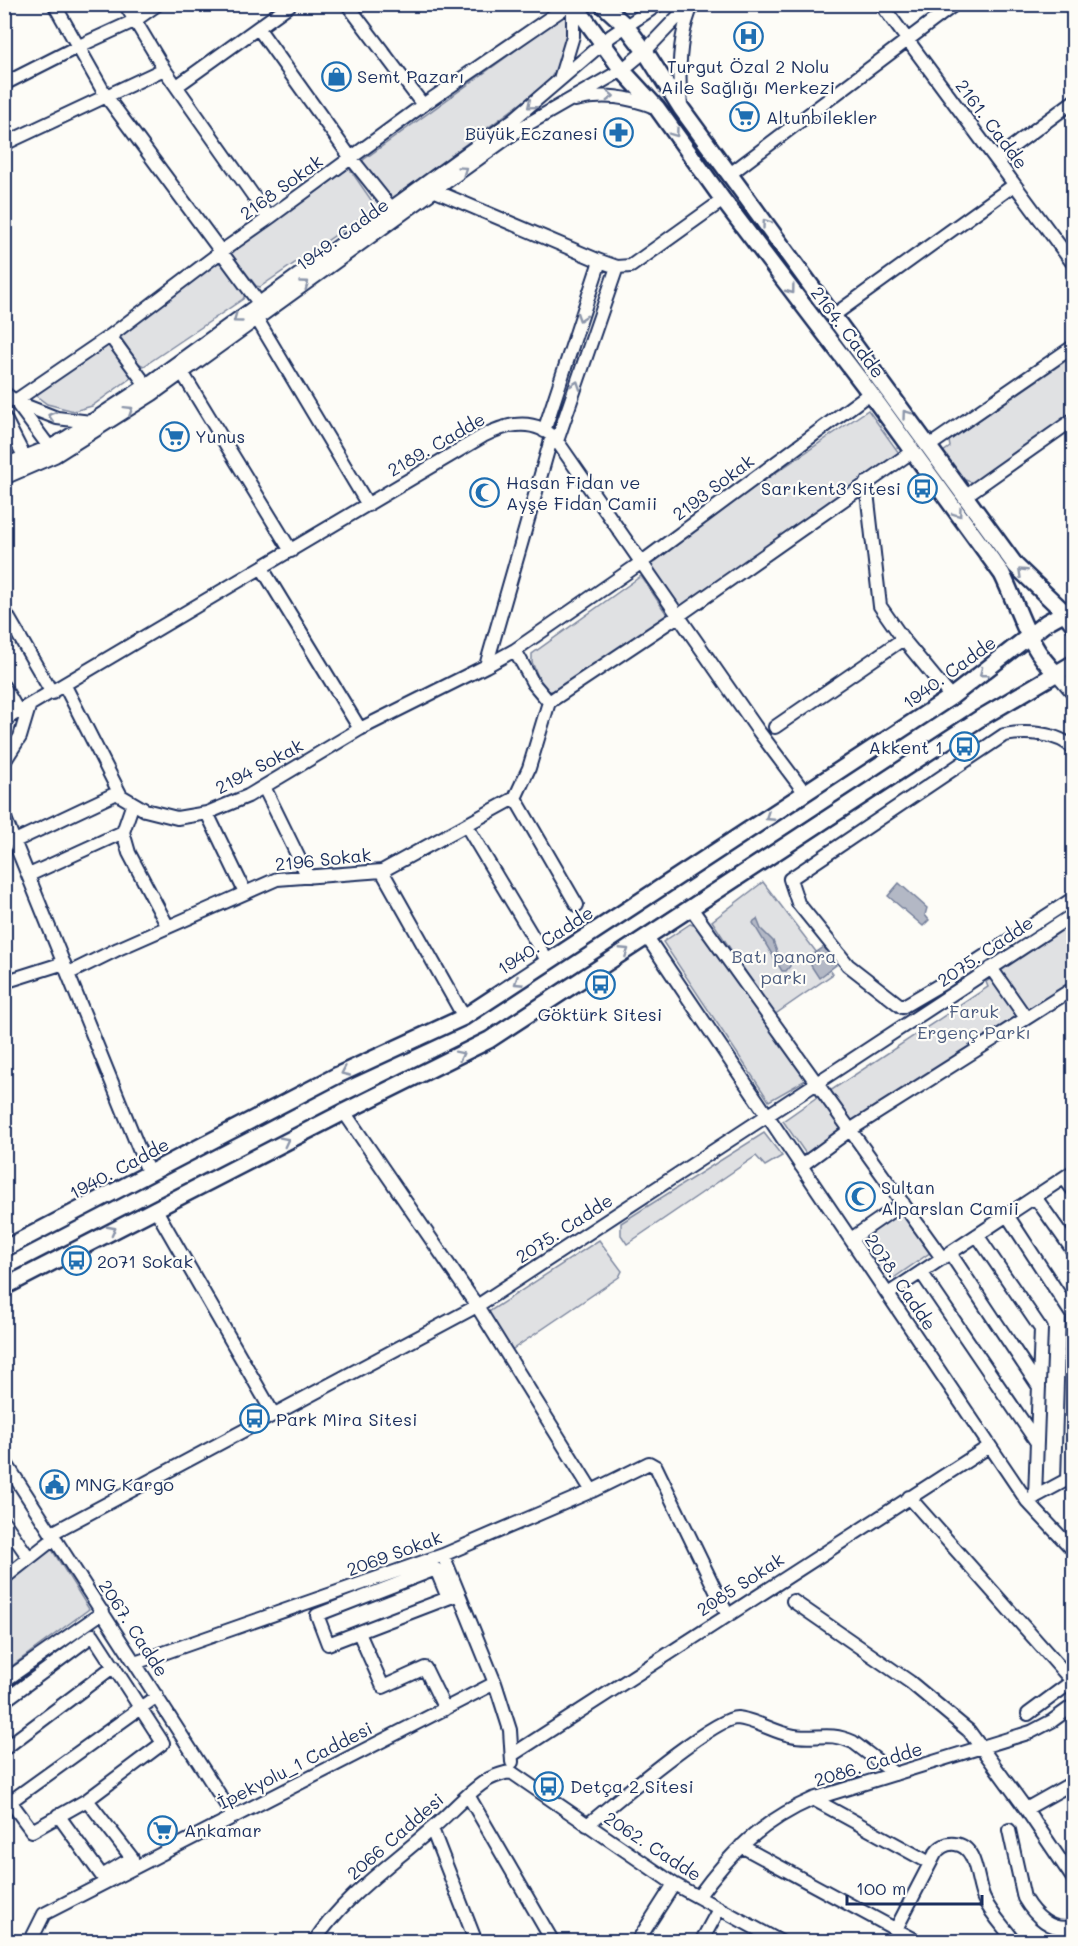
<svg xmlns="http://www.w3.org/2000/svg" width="1078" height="1946" font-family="Mali,sans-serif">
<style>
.green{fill:#e0e1e3;stroke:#7e88a0;stroke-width:1.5}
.water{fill:#b3b8c5;stroke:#76819c;stroke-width:1.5}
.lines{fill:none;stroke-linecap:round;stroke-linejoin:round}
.minor-casing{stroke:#1b2f5e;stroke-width:16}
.major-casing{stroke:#1b2f5e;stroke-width:20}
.minor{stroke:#fdfcf7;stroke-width:12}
.major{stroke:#fdfcf7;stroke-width:15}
.oneway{stroke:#8c96aa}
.labels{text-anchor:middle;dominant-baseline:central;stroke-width:4.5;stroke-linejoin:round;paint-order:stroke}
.poi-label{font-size:18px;fill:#1b2f5e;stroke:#fdfcf7;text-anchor:start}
.street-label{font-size:18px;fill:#1b2f5e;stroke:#fdfcf7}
.park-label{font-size:18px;fill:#4c5c7f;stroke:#fdfcf7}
</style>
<rect width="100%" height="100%" fill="#fdfcf7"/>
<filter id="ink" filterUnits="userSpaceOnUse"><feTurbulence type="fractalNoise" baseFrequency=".0167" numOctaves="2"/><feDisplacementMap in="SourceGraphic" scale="12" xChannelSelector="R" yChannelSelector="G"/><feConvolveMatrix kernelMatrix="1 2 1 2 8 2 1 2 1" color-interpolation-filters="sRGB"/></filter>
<g filter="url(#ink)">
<path class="green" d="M566,14C568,42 563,66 543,87L388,202L363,169V160Z
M349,168L376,207L260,287L256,286L230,252Z
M216,262L227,266L246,293L243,299L144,366L138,363L119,335Z
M108,343L132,377L92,406L74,411L47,404L35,395L39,389Z
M1073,356V412L974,483L962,479L943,452L950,447L949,441Z
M868,410L899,453L679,608L649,563L653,556Z
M641,576L668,616L553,691H544L532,662V654Z
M763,882L833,974L774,1015L712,921Z
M1073,922V983L1027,1013L998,970Z
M690,924L696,926L806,1078L804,1081L769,1101L663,942Z
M992,978L1018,1018L852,1124L830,1091L988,987L986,982Z
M820,1095L843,1129L806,1154L783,1121Z
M764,1133L782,1156L765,1166L756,1156L627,1244L621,1235V1223Z
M903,1210L931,1252L888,1282L859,1239Z
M599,1240L622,1271L619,1277L510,1351L487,1313Z
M51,1548L89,1609L5,1671V1585Z"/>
<path class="water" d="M899,883L927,908L925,915L929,920L923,926L888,896Z
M757,919L761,929L773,941L778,955L781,959L789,962L790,966L786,971H782L753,923L754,921Z
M824,947L836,965L819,978L810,964L811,956Z"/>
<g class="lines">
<defs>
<path id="minor" d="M54,4L106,96L259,303
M125,4L164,69L269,218
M347,4L423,105
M881,4L1074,265
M258,28L351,158L391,208
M560,79L573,36V4
M4,84L77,47L134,21L158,4
M177,86L291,4
M575,100C604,93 628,97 655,107
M681,107C678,74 678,37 692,6
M4,144L164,69
M996,159L1074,101
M730,174L955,4
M433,190L600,261L617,267L631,266L723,200
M834,315L1014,185
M257,319L368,505
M110,336L146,385
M183,374L291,551
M4,393L15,401L53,452
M15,401L110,336L222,251L269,218L423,105L570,4
M16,402L57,418L91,422
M4,417L28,464
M544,431L600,261
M557,441L617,267
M929,446L1074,346
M4,465L49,447L67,437L146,385L514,119L611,36L659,4
M4,478L55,456L153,394L521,128L622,70L645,51L690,4
M866,483L880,606L903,639L951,697
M965,496L1074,419
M262,568L360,729
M4,610L52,693
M515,650L533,683L549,702
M486,666L552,436
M1057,674L1074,694
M65,686L121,796L145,810L177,818L207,813L248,796L360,729L486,666L515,650L642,562L870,393
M4,687L19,713
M549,702L678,616L913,451
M4,720L483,436C508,423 536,417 557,441L757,729L805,793
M775,727L903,639
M1074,749C1058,732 1025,731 1004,735L790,879L798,903L848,965L902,1007L943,983L1074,898
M4,762L20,737L29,707
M264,787L308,877
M515,798L577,905
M133,803L123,832L129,853L168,927
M207,813L245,892
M4,816L149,1174
M466,825L548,962
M15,841L119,792
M382,871L464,1017
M29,875L123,832
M691,908L942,1258
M647,937L1027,1501L1074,1551
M991,968L1026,1018
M69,973L118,949L277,879L382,871L515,798L529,768L549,702
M4,982L64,963
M344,1112L477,1306L592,1491
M801,1166L850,1130L1074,988
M1064,1178L1074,1191
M1035,1197L1074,1252
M155,1208L274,1415
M1007,1215L1073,1316L1068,1480
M977,1235L1041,1329L1035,1497
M851,1239L903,1203
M950,1253L1039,1387
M921,1272L1036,1441
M888,1294L1074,1171
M4,1460L234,1817
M909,1497L1072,1681
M1031,1499L1074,1476
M4,1522L29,1558
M52,1533L477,1306L1074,914
M443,1555L495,1683L510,1730L512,1762
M4,1578L55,1538
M448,1598L436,1569L317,1615L328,1644L448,1598L459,1594
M793,1601L910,1682L969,1731L1026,1809L1074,1880
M359,1633L383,1687L425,1668L445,1709
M135,1663L443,1555L592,1491L649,1463L656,1467L727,1614
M4,1681L103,1612
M4,1701L93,1635L163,1743L87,1800L132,1858L102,1876L58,1815
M1028,1714L1074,1680
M4,1749L114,1666
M512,1755L990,1446
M511,1772L674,1884L781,1942
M4,1793L32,1831L87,1800
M468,1795L553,1942
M813,1799L930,1863
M4,1806L157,1696
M1026,1809L1074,1782
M587,1825C611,1806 713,1718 737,1718C753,1719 774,1732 790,1735C814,1741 827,1730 853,1742L895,1774
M432,1829L476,1942
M1009,1830L1024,1898C1034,1915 1052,1934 1074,1926
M741,1846L919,1942
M698,1897C730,1853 762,1821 813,1799L1031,1732L1052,1721L1074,1705
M896,1929L935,1854C940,1847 946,1843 955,1844C978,1846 976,1882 984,1899C991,1914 1005,1928 1015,1942
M30,1942L44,1914L495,1683
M314,1942C343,1897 391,1865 430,1830C450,1814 467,1792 489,1779C497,1775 503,1773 511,1772
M637,1942L674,1884
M701,1942L719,1909
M1065,1942L1074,1936"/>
<path id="major" d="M574,4L622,70L657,108L723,200L870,393L1002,574C1019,608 1027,647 1057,674
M602,4L626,26L645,51L681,108L1016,566L1064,612L1074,625
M4,1249L338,1075L464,1017L951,697L1047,622L1074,607
M4,1287L344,1112L489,1040L979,719L1074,663"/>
</defs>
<use href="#minor" class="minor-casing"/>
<use href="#major" class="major-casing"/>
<use href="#minor" class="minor"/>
<use href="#major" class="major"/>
</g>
<defs><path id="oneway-chevron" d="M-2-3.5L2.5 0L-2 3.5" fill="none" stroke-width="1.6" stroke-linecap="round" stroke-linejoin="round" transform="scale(1.5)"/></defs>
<g class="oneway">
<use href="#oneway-chevron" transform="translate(610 96) rotate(3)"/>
<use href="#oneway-chevron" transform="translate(531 105) rotate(140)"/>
<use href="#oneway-chevron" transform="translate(675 133) rotate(54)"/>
<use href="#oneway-chevron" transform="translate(463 170) rotate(-35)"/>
<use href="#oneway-chevron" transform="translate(766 223) rotate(-126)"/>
<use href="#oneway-chevron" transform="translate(305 284) rotate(-36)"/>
<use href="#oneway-chevron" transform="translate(791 290) rotate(53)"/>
<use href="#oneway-chevron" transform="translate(581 317) rotate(108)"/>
<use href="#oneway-chevron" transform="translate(237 319) rotate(144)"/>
<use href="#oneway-chevron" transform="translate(576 385) rotate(-71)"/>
<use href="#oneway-chevron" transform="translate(129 410) rotate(-32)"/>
<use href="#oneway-chevron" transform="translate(906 414) rotate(-126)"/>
<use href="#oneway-chevron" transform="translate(52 416) rotate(-163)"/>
<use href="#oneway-chevron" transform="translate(958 513) rotate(54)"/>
<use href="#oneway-chevron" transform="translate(1022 572) rotate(-136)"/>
<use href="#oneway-chevron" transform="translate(983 673) rotate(142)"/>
<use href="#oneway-chevron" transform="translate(769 817) rotate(147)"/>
<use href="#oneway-chevron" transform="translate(625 951) rotate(-33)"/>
<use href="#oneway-chevron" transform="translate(518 982) rotate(147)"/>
<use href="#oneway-chevron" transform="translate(460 1055) rotate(-26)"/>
<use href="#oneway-chevron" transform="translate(345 1072) rotate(155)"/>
<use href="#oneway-chevron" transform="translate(285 1141) rotate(-27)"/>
<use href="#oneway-chevron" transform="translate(112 1230) rotate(-28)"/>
</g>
</g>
<defs>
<symbol id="hospital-ring" viewBox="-11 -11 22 22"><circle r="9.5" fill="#fdfcf7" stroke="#1f6fb2" stroke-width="1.5"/><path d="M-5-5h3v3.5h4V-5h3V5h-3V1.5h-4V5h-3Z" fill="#1f6fb2"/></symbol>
<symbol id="shop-ring" viewBox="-11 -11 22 22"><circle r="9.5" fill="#fdfcf7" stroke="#1f6fb2" stroke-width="1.5"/><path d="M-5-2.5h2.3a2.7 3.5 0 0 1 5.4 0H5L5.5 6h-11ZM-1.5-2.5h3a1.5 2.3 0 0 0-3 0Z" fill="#1f6fb2"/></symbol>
<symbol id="supermarket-ring" viewBox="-11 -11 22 22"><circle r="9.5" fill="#fdfcf7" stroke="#1f6fb2" stroke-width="1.5"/><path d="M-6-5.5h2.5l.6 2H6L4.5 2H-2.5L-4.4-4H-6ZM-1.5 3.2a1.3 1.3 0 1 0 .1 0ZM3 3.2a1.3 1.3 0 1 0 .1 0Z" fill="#1f6fb2"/></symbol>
<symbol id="pharmacy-ring" viewBox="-11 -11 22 22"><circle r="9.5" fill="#fdfcf7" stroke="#1f6fb2" stroke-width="1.5"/><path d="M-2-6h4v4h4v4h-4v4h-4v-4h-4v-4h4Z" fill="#1f6fb2"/></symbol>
<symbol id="bus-ring" viewBox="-11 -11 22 22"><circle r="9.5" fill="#fdfcf7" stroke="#1f6fb2" stroke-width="1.5"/><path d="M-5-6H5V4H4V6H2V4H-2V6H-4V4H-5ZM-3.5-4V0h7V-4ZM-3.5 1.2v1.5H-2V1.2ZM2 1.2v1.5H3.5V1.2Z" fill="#1f6fb2"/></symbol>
<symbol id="mosque-ring" viewBox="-11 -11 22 22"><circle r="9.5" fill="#fdfcf7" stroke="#1f6fb2" stroke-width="1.5"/><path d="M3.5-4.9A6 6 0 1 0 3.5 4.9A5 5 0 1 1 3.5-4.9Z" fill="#1f6fb2"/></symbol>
<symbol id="civic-ring" viewBox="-11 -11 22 22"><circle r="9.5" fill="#fdfcf7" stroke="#1f6fb2" stroke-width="1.5"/><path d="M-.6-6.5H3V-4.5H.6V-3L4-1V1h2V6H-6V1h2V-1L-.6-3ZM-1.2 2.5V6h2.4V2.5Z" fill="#1f6fb2"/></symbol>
</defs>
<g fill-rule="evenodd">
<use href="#hospital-ring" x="732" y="20" width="33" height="33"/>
<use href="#shop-ring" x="320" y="60" width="33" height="33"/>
<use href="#supermarket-ring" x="728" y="100" width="33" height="33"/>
<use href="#pharmacy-ring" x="602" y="116" width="33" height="33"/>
<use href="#supermarket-ring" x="158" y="420" width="33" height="33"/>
<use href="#bus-ring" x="906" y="472" width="33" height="33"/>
<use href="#mosque-ring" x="468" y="476" width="33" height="33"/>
<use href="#bus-ring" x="948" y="730" width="33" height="33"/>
<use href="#bus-ring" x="584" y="968" width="33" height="33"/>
<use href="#mosque-ring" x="844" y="1180" width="33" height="33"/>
<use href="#bus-ring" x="60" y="1244" width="33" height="33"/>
<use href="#bus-ring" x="238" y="1402" width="33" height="33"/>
<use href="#civic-ring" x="38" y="1468" width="33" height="33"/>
<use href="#bus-ring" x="532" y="1770" width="33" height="33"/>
<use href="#supermarket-ring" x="146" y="1814" width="33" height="33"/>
</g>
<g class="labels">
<g class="poi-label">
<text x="748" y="66" text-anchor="middle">Turgut Özal 2 Nolu<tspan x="748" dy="21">Aile Sağlığı Merkezi</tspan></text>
<text x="357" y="76">Semt Pazarı</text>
<text x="766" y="117">Altunbilekler</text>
<text x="598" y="133" text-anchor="end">Büyük Eczanesi</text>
<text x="195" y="436">Yunus</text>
<text x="506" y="482">Hasan Fidan ve<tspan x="506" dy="21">Ayşe Fidan Camii</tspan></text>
<text x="901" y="488" text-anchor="end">Sarıkent3 Sitesi</text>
<text x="943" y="747" text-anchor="end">Akkent 1</text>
<text x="600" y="1014" text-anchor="middle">Göktürk Sitesi</text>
<text x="881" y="1187">Sultan<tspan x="881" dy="21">Alparslan Camii</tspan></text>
<text x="97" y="1261">2071 Sokak</text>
<text x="276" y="1419">Park Mira Sitesi</text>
<text x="75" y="1484">MNG Kargo</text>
<text x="570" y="1786">Detça 2 Sitesi</text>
<text x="184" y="1830">Ankamar</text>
</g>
<g class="street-label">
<text transform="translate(992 124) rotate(53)">2161. Cadde</text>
<text transform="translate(281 187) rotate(-36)">2168 Sokak</text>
<text transform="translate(342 234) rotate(-36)">1949. Cadde</text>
<text transform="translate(848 332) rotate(53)">2164. Cadde</text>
<text transform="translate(436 444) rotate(-30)">2189. Cadde</text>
<text transform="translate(713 487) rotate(-37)">2193 Sokak</text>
<text transform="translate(949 672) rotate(-36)">1940. Cadde</text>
<text transform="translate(259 766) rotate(-28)">2194 Sokak</text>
<text transform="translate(323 859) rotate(-6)">2196 Sokak</text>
<text transform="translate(545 940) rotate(-33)">1940. Cadde</text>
<text transform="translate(985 951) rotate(-34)">2075. Cadde</text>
<text transform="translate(119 1168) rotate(-28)">1940. Cadde</text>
<text transform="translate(564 1228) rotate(-33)">2075. Cadde</text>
<text transform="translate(901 1282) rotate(56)">2078. Cadde</text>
<text transform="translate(394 1553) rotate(-20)">2069 Sokak</text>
<text transform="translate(740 1584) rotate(-33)">2085 Sokak</text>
<text transform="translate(134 1628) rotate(57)">2067. Cadde</text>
<text transform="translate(868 1764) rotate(-17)">2086. Cadde</text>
<text transform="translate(295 1765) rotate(-27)">İpekyolu_1 Caddesi</text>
<text transform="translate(395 1836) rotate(-41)">2066 Caddesi</text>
<text transform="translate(653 1846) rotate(33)">2062. Cadde</text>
</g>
<g class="park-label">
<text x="784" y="956">Batı panora<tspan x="784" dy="21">parkı</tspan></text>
<text x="974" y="1011">Faruk<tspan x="974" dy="21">Ergenç Parkı</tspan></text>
</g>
</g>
<rect width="1078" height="1946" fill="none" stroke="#fdfcf7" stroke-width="24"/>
<rect x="12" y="12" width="1054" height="1922" fill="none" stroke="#1b2f5e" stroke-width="2" filter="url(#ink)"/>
<path d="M847 1895v9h135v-9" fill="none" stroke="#1b2f5e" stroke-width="3"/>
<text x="856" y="1895" font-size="18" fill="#1b2f5e" stroke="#fdfcf7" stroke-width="4.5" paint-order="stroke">100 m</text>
</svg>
